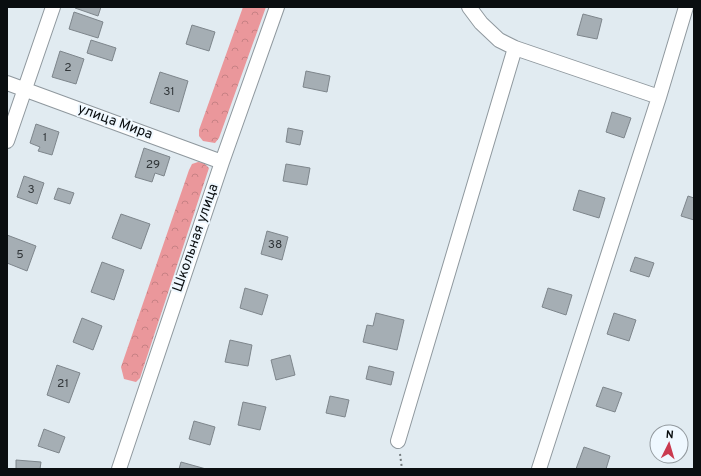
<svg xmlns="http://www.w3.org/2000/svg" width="701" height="476" font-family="Overpass,sans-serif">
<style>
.forest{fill:url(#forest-crowns)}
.building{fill:#a5aeb4;stroke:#7e868c}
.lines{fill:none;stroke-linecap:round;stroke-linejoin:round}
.street-casing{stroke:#8f989e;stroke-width:16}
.path{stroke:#737a7d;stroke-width:2;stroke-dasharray:2 3;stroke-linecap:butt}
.street{stroke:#fff;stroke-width:14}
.labels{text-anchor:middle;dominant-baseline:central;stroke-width:4;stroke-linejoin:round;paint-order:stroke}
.number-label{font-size:12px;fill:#313639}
.street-label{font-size:14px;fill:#0a0e10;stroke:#eff8ff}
</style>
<defs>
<pattern id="forest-crowns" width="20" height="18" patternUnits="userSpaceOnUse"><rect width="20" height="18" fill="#ea979b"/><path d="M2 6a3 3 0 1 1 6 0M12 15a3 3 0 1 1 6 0" fill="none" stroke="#c78184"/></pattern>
</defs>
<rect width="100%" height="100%" fill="#e1ebf1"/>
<path class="forest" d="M243,7H266L219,138L215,143L203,141L199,136V130Z
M198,162L204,163L209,168L207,174L140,378L136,382L124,379L121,367L189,170L192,164Z"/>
<path class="building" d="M75,7H101L98,16L75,8Z
M74,12L103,22L98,38L69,29Z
M583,14L602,19L597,39L577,35Z
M192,25L215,32L209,51L186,44Z
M91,40L116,48L112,61L87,53Z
M60,51L84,59L76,84L52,77Z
M306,71L330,76L327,92L303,87Z
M160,72L188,81L179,112L150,103Z
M612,112L631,118L624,138L606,132Z
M36,124L59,132L52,155L38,151L40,147L30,143Z
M288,128L303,131L300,145L286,142Z
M144,148L170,157L164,176L155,173L152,182L135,177Z
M286,164L310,168L307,185L283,181Z
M24,176L44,183L37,204L17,197Z
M58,188L74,193L70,204L54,199Z
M579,190L605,198L599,218L573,210Z
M688,196L694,198V220L681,216Z
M121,214L150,224L141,249L112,238Z
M267,231L288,237L282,260L261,254Z
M7,235L36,246L27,271L7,263Z
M635,257L654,263L649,277L630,271Z
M102,262L124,270L114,300L91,292Z
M245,288L268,295L262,315L240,308Z
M548,288L572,295L566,315L542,307Z
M376,313L404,320L397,350L363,342L367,325L373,326Z
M614,313L636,320L629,341L607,334Z
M82,318L102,326L93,350L73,342Z
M230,340L252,345L248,366L225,362Z
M290,355L295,375L276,380L271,360Z
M57,365L80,373L69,403L47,395Z
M369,366L394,372L391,385L366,379Z
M603,387L622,393L615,412L596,406Z
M330,396L349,400L345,417L326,413Z
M243,402L266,407L260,430L238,425Z
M194,421L215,427L210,445L189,439Z
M44,429L65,437L59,453L38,446Z
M584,447L610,456L606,469H576Z
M16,460L41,462L40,469H16Z
M181,462L206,469H179Z"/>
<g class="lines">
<defs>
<path id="street" d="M469,7L481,23L499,40L515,48L659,97
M7,83L222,162
M7,141L53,7
M398,441L515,48
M119,469L222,162L277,7
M539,469L659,97L686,7"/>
</defs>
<use href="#street" class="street-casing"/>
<path class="path" d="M400,454L402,469"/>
<use href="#street" class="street"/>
</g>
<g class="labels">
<g class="number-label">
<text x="68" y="68">2</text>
<text x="169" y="92">31</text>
<text x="45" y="138">1</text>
<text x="153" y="165">29</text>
<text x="31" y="190">3</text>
<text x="275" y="245">38</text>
<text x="20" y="255">5</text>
<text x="63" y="384">21</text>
</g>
<g class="street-label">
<text transform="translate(115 122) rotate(20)">улица Мира</text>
<text transform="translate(196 238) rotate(-71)">Школьная улица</text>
</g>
</g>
<rect width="701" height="476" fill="none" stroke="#0a0e10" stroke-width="16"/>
<g transform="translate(669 444) rotate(5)"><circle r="19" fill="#eff8ff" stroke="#939a9f"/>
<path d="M0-3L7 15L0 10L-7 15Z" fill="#ca3a50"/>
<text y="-6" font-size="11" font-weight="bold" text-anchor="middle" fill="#0a0e10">N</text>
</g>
</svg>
